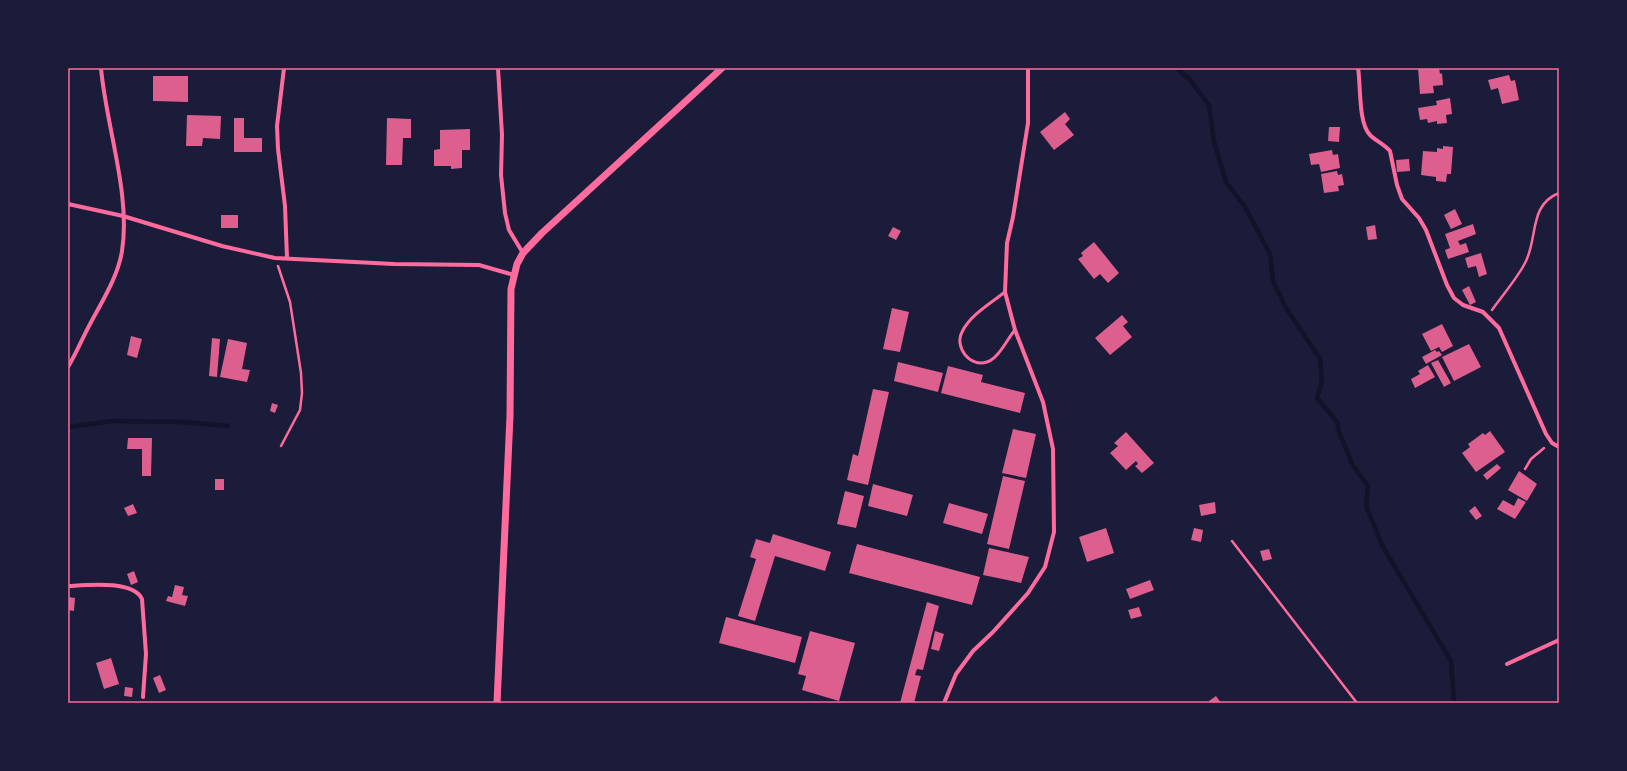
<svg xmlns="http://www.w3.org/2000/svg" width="1627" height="771" font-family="'Public Sans',sans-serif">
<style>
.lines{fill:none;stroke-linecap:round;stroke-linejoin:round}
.stream{stroke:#12122b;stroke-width:4.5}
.building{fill:#dd5f8e}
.path{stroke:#ff6b9d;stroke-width:2.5}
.service{stroke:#ff6b9d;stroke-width:3}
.minor{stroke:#ff6b9d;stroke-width:4}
.tertiary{stroke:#ff6b9d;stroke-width:7}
.neatline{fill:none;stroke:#ff6b9d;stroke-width:1.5}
</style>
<rect width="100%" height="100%" fill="#1b1b3a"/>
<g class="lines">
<path class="stream" d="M1177,68L1190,80L1209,105L1214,142L1226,182L1245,207L1270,254L1273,281L1286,308L1320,359L1322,381L1317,398L1338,423V429L1353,466L1368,486L1366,506L1383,547L1451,661L1454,703
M68,427L112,421L183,422L228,426"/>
</g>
<path class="building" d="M1418,68H1439L1440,74L1442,73L1443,85L1433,86L1434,93L1420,94Z
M1509,75L1511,81L1515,80L1519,100L1502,104L1498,88L1491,90L1488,80Z
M153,76H188V102L153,101Z
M1450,98L1452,114L1446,115L1447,123L1437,124V121L1428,123L1427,119L1420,120L1418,108L1437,105L1436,101Z
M1065,112L1070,119L1065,124L1074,135L1054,150L1040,132Z
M187,115L221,116L220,139L203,138L202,146H186Z
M234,118H244V138H262V152H234Z
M387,118L411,119V138H403L402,165H386Z
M1329,127H1340L1339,142L1328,141Z
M470,129V150H462V168L451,169V166H434V150L440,149V130Z
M1443,146L1453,147L1451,174H1447L1446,182L1436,181V177L1421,175L1423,151L1437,152V148L1443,149Z
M1332,150L1333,155L1338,154L1340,168L1321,172L1319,164L1311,165L1309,154Z
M1409,159L1410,171L1397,172L1396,160Z
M1337,171L1338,175L1342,174L1344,185L1338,186L1339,191L1324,193L1321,174Z
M1455,209L1462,224L1451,229L1444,215Z
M221,215H238V228H221Z
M1473,224L1476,234L1458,241L1460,245L1466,243L1469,252L1448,259L1445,250L1450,248L1445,234Z
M1375,225L1377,239L1368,240L1366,227Z
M893,227L901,231L896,240L888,236Z
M1094,242L1119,273L1108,283L1100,274L1094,279L1078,259L1083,256L1081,253Z
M1481,253L1487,274L1479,277L1476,266L1468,268L1465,258Z
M1469,286L1476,302L1470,305L1462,290Z
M892,308L909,312L900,352L883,349Z
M1122,315L1128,322L1123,326L1132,337L1110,355L1095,338Z
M1442,324L1453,346L1442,352L1439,347L1431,351L1422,334Z
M131,336L142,339L137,358L127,355Z
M212,338L220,339L217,377L209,376Z
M228,339L247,343L242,369L250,370L247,382L220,377Z
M1469,344L1481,367L1454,381L1442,357Z
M1435,350L1437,352L1439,351L1442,355L1426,364L1422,357Z
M1438,360L1451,383L1444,387L1431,363Z
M898,362L943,373L938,392L894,381Z
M1428,365L1435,377L1415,388L1411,379L1420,374L1418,371Z
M948,366L983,375L981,382L1025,393L1020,413L941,393Z
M873,389L889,392L868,485L847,480L853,454L858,456Z
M272,403L278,405L275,413L270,411Z
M1013,429L1036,434L1026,478L1002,473Z
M1490,431L1505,452L1476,472L1462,453L1470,447L1468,444L1483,433L1485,435Z
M1126,432L1154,463L1142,473L1135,466L1138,464L1136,461L1126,470L1110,453L1118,446L1114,443Z
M128,438H152L151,476H142V449H127Z
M1497,464L1501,468L1487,480L1483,475Z
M1519,471L1537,484L1527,501L1508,490Z
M1003,476L1025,481L1009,549L987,544Z
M215,479H224V490H215Z
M873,484L913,495L907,516L868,506Z
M845,491L864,496L856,528L837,524Z
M1518,498L1526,502L1515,519L1497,509L1503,500L1514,506Z
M1215,502L1216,513L1201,516L1199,505Z
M949,503L988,514L982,534L943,523Z
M133,504L137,513L128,516L124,508Z
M1475,506L1482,516L1476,520L1469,511Z
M1106,528L1114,553L1087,562L1079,537Z
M1194,528L1203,530L1201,542L1191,540Z
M773,534L831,552L825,571L775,556L755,621L738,616L756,559L750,557L756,539L770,543Z
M857,544L980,577L972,605L849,573Z
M989,548L1029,557L1021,583L983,575Z
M1269,549L1272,559L1263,561L1260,551Z
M134,571L138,582L131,585L127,574Z
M1150,580L1154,590L1130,599L1126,589Z
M175,585L184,587L182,595L188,596L185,606L166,601L168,596L172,597Z
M68,597L75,598L74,611L68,610Z
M927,602L939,606L923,670L917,669L915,675L921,676L914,703H900Z
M1139,607L1142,616L1131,619L1128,610Z
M726,617L802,637L795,663L719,643Z
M810,631L855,643L839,701L802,690L806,676L798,674Z
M935,631L944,634L939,651L931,649Z
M111,658L119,684L104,689L96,663Z
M160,675L166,690L159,693L153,678Z
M125,687L133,688L132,697L124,696Z
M1216,696L1221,703H1210L1209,701Z"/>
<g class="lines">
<path class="path" d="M278,266L290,302L301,373L302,393L300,410L281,446
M1492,310C1503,294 1518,278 1526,261C1538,236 1529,205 1559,193
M1525,469L1531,459L1544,448
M1232,541L1357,703"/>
<path class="service" d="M1005,292C991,303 970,315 962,332C954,347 970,368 987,362C999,358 1007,339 1015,330"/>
<path class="minor" d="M284,68L277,126L278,149L285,206L287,258
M498,68L502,135L501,175L505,213L509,230L523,253
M1358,68C1361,85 1358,123 1370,135C1376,141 1384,144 1390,151L1397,185L1402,199L1419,218L1426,230L1447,285L1454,298L1463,305L1483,312L1499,328L1546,434L1552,443L1559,447
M68,204L123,216L222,246L275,258L394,264L479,265L514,275
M68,367C76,354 82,339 89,326C101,303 118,277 122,251C131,194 106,126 101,68
M68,586C87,585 133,580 142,599L146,654L143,697
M1507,664L1559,640
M944,703L956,674L973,651L993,632L1028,593L1045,567L1054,532L1053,449L1043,402L1015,330L1005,292L1007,243L1013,217L1028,123V68"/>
<path class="tertiary" d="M497,703L510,416L511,289L517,264L523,253L542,233L722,68"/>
</g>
<rect width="1627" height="771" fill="none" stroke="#1b1b3a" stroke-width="138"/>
<rect x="69" y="69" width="1489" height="633" class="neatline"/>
</svg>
